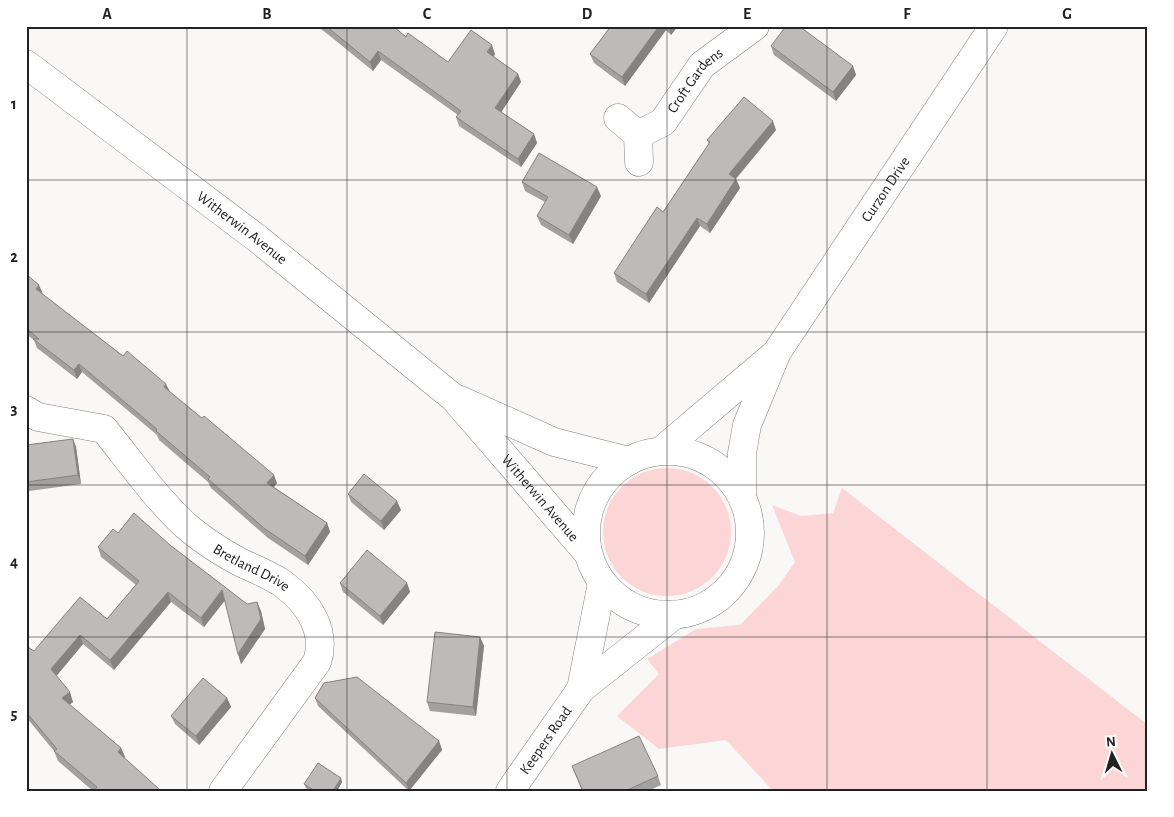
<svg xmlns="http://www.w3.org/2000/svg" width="1174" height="817" font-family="'Alegreya Sans',sans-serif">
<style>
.green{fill:#fcd6d6}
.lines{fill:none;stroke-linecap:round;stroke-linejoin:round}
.minor-casing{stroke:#858181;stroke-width:29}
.minor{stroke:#fff;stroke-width:28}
.wall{fill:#a3a0a0}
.shaded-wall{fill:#858282}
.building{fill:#bebaba;stroke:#858282}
.grid{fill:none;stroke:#232222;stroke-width:1;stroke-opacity:0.55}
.labels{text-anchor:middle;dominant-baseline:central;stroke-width:4;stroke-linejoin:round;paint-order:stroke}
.street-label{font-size:15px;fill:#232222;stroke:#fff}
.neatline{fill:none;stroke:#232222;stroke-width:2}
.grid-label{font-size:16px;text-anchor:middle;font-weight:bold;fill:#232222}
</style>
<rect width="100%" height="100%" fill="#faf7f7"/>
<path class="green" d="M603 532a64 64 0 1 1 128 0a64 64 0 1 1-128 0Z
M842,488L1148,725V791H773L726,740L659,749L617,716L659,674L647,659L696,629L740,625L778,586L795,562L772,505L801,516L833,513Z"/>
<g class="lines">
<defs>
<g id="minor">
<path id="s1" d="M26,64L258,239L454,398L587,552"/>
<path d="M618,118L638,135L639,162"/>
<path id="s2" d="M638,135L663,122L702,65L755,26"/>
<path d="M460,400L554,442L629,461"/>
<path id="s3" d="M26,410L38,417L104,429C130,461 155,497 185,525C201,539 218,550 236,560C251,568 269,574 283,584C309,603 327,631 317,662L223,791"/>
<path d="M661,451L774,355"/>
<circle cx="668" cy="533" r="82"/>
<path id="s4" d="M742,496V453L747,425L777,352L994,26"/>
<path d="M581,689L602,583"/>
<path id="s5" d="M510,791L581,689L673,616"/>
</g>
</defs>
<use href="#minor" class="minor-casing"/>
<use href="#minor" class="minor"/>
</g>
<path class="wall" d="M317,26H393L406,37L448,62L495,54L494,57L518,74L521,82L501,112L534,134L537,143L521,167L459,126L456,117L458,115L381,60L373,71L330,36Z
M611,26H678L671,35L666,30L625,86L594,63L590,54Z
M771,46L853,66L856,75L836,101L774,55Z
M776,130L736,179L740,188L710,233L700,226L649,303L617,282L614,273L663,212L709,144L707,140Z
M522,182L601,196L573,244L541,225L537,216L545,202L525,191Z
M26,274L42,294L169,391L277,483L274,487L327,523L330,532L308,565L268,538L211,488L208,482L159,440L157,435L82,372L77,379L37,348L34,340L26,334Z
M73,439L76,447L81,484L29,491L26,484V445Z
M348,494L401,510L384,530L351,502Z
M118,533L170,545L247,604L261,611L265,629L241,664L225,600L204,627L171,602L114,670L83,644L56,676L73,702L69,705L121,748L125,757L124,758L160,791H93L58,761L54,751L26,717V646L34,651L107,619L136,585L101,557L98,547Z
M340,583H407L410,592L383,625L343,592Z
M480,637L484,646L476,716L430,711L427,702Z
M227,698L231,707L199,745L175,724L171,716Z
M315,698L439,741L442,750L409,791L318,706Z
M572,766L658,776L661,785L648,791H582Z
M342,782L337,791H310L306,788L304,784Z"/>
<path class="shaded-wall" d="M659,26H664L666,30L625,86L622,77Z
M668,26H678L671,35Z
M492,45L495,54L490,61L487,52Z
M378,51L381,60L373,71L370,62Z
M853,66L856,75L836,101L833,92Z
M518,74L521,82L498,117L495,108Z
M773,121L776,130L732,183L729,174Z
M534,134L537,143L521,167L518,159Z
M736,179L740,188L710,233L707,224Z
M597,187L601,196L573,244L569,235Z
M697,218L700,226L649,303L646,294Z
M39,285L43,294L36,289Z
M79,364L82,372L77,379L74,370Z
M166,384L170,392L164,387Z
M73,439L76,447L81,484L78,475Z
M274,475L277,483L270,492L267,483Z
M397,501L401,510L384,530L381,521Z
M327,523L330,532L308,565L305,556Z
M407,583L410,592L383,625L380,616Z
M222,590L226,599L204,627L201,618Z
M168,592L171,602L114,670L110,660Z
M257,602L261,611L265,629L241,664L238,654Z
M80,635L83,644L54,679L51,669Z
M480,637L484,646L476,716L473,707Z
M70,692L73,702L65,708L62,698Z
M227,698L231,707L199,745L196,736Z
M439,741L442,750L409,791L406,783Z
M121,748L125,757L121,762L118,752Z
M341,778L342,782L337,791H333Z"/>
<path class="building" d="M326,26H393L406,37L408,33L448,62L471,30L492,45L487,52L518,74L495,108L534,134L518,159L456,117L461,111L378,51L370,62Z
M611,26H659L622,77L590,54Z
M786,26H799L853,66L833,92L771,46Z
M744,97L773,121L729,174L736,179L707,224L697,218L646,294L614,273L657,207L663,212L710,142L707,140Z
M539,153L597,187L569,235L537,216L548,197L522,182Z
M26,274L39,285L36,289L123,356L127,351L166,384L164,387L202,418L204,416L274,475L267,483L327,523L305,556L265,529L208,479L210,477L156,431L157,429L79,364L74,370L33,339H39L26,328Z
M73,439L78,475L26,482V445Z
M364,474L397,501L381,521L348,494Z
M134,513L170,545L247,604L257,602L261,619L238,654L222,590L201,618L168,592L110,660L80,635L51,669L70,692L62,698L121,748L118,752L159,789L158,791H94L97,787L54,751L57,749L26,712V646L34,651L80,597L107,619L139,581L98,547L113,529L118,533Z
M367,550L407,583L380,616L340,583Z
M435,632L480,637L473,707L427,702Z
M357,677L439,741L406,783L315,698L324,683Z
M203,678L227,698L196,736L171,716Z
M639,736L658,776L625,791H583L572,766Z
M318,763L341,778L333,791H315L304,784Z"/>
<path class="grid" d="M187,26V791M347,26V791M507,26V791M667,26V791M827,26V791M987,26V791M26,180H1148M26,332H1148M26,485H1148M26,637H1148"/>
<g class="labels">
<g class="street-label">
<text stroke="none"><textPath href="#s2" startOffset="81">Croft Gardens</textPath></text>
<text stroke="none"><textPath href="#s4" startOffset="346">Curzon Drive</textPath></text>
<text stroke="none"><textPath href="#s1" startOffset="271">Witherwin Avenue</textPath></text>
<text stroke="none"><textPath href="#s1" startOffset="675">Witherwin Avenue</textPath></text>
<text stroke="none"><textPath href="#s3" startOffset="286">Bretland Drive</textPath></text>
<text stroke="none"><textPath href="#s5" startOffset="62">Keepers Road</textPath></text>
</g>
</g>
<rect width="1174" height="817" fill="none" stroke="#ffffff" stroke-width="55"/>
<g transform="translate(1112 754) rotate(355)" stroke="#ffffff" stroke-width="4" paint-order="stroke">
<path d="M0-4L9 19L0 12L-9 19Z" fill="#232222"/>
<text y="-8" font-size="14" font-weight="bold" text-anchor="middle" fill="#232222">N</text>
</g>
<rect x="28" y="28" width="1118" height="762" class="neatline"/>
<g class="grid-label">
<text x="107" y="19">A</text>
<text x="267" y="19">B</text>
<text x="427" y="19">C</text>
<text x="587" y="19">D</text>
<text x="747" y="19">E</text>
<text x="907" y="19">F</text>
<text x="1067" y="19">G</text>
<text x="14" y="109">1</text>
<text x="14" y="262">2</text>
<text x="14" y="414">3</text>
<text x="14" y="567">4</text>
<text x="14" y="719">5</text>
</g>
</svg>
